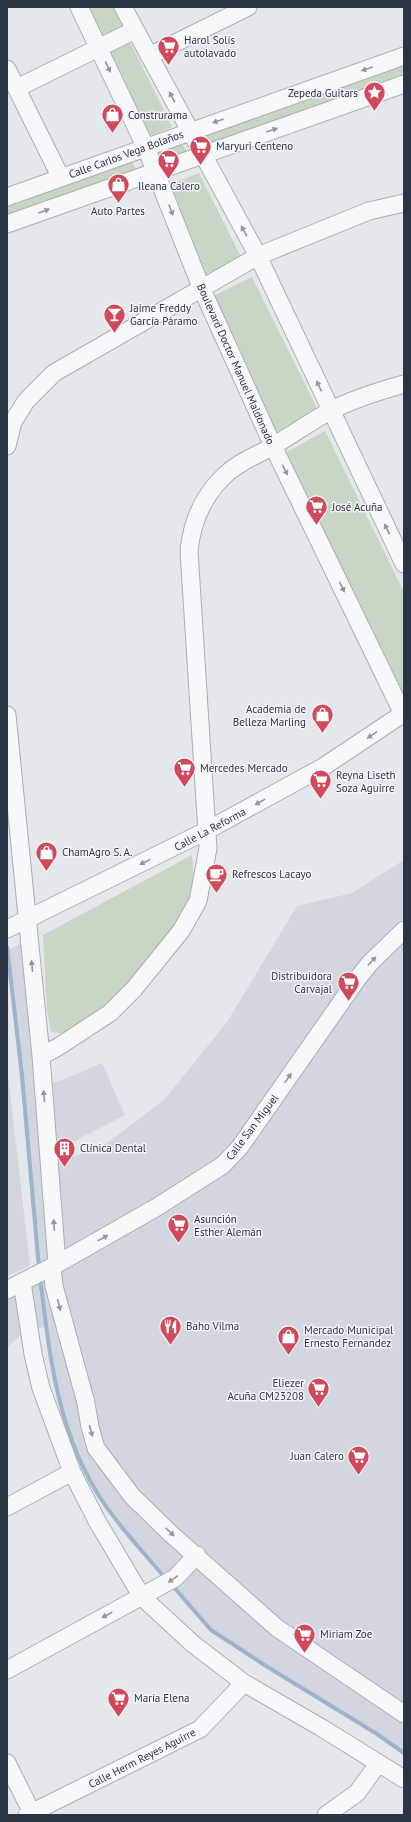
<svg xmlns="http://www.w3.org/2000/svg" width="411" height="1822" font-family="'PT Sans',sans-serif">
<style>
.built{fill:#d2d6de}
.green{fill:#c9d6c5}
.lines{fill:none;stroke-linecap:round;stroke-linejoin:round}
.stream{stroke:#9fb4cc;stroke-width:4}
.minor-casing{stroke:#a9aeb7;stroke-width:19}
.minor{stroke:#f7f8fa;stroke-width:17}
.oneway{fill:#9196a0}
.labels{text-anchor:middle;dominant-baseline:central;stroke-width:3;stroke-linejoin:round;paint-order:stroke}
.poi-label{font-size:11px;fill:#2b3445;stroke:#f4f6f9;text-anchor:start}
.street-label{font-size:11px;fill:#2b3445;stroke:#f4f6f9}
</style>
<rect width="100%" height="100%" fill="#e4e7ec"/>
<path class="built" d="M404,860V1753L377,1734L255,1659L211,1630L132,1539L103,1502L65,1427L50,1359L46,1327L29,1329L7,1347V1289L39,1272L7,950L29,940L43,1084L60,1081L102,1063L125,1115L71,1143L73,1157L109,1142L165,1099L227,1022L297,906L352,893Z
M7,1066L30,1266L7,1276Z"/>
<path class="green" d="M84,7H113L172,127L148,137Z
M404,62V74L203,145L199,133Z
M182,144L188,153L159,163L155,154Z
M132,160L137,174L7,221V205Z
M199,173L241,257L204,275L164,187Z
M252,277L318,410L275,433L213,296Z
M325,431L404,592V697L283,454Z
M192,855L195,895L172,936L131,986L85,1023L67,1034L51,1032L47,1010L43,935Z"/>
<g class="lines">
<path class="stream" d="M7,947L22,1075L39,1269
M40,1278C50,1357 57,1433 103,1502C121,1529 145,1554 166,1579
M171,1584L211,1630L266,1666L377,1734L404,1753"/>
<defs>
<path id="minor" d="M79,7L146,148L201,287L273,446L404,716
M123,7L258,256L404,564
M149,56L248,7
M7,69L61,178
M17,88L135,30
M7,197L404,56
M7,224L404,84
M7,446L13,422L26,401L54,373L258,256L369,211L404,203
M7,715L41,1056L57,1264
M7,929L206,831L323,767L404,713
M41,1056L58,1047L110,1013L134,989L181,931L198,901L208,848L189,551C192,522 202,497 224,476C238,462 256,456 273,446C292,435 310,422 330,411C353,399 379,391 404,384
M52,1267L54,1286L86,1403L90,1427L96,1448L132,1496L171,1534L277,1628L404,1714
M22,1282L33,1354L41,1388L72,1472L97,1521L142,1597L193,1644L244,1683L322,1728L404,1779
M7,1290L57,1264L157,1207L223,1165L240,1147L358,978L370,963L404,930
M7,1507L72,1472
M7,1670L175,1578L197,1555
M7,1763L33,1815
M27,1815L200,1729L244,1683
M326,1815L357,1793L378,1764"/>
</defs>
<use href="#minor" class="minor-casing"/>
<use href="#minor" class="minor"/>
</g>
<defs><path id="oneway-solid" d="M-6-.8H1V-3.2L6.5 0L1 3.2V.8H-6Z"/></defs>
<g class="oneway">
<use href="#oneway-solid" transform="translate(108 67) rotate(65)"/>
<use href="#oneway-solid" transform="translate(367 69) rotate(161)"/>
<use href="#oneway-solid" transform="translate(172 97) rotate(-119)"/>
<use href="#oneway-solid" transform="translate(218 121) rotate(161)"/>
<use href="#oneway-solid" transform="translate(272 130) rotate(-19)"/>
<use href="#oneway-solid" transform="translate(171 210) rotate(68)"/>
<use href="#oneway-solid" transform="translate(44 211) rotate(-20)"/>
<use href="#oneway-solid" transform="translate(244 231) rotate(-119)"/>
<use href="#oneway-solid" transform="translate(319 386) rotate(-115)"/>
<use href="#oneway-solid" transform="translate(285 470) rotate(64)"/>
<use href="#oneway-solid" transform="translate(387 529) rotate(-116)"/>
<use href="#oneway-solid" transform="translate(342 587) rotate(64)"/>
<use href="#oneway-solid" transform="translate(372 735) rotate(146)"/>
<use href="#oneway-solid" transform="translate(260 802) rotate(151)"/>
<use href="#oneway-solid" transform="translate(145 862) rotate(154)"/>
<use href="#oneway-solid" transform="translate(372 961) rotate(-47)"/>
<use href="#oneway-solid" transform="translate(32 966) rotate(-95)"/>
<use href="#oneway-solid" transform="translate(288 1078) rotate(-55)"/>
<use href="#oneway-solid" transform="translate(44 1096) rotate(-94)"/>
<use href="#oneway-solid" transform="translate(54 1225) rotate(-94)"/>
<use href="#oneway-solid" transform="translate(103 1238) rotate(-29)"/>
<use href="#oneway-solid" transform="translate(59 1305) rotate(76)"/>
<use href="#oneway-solid" transform="translate(91 1431) rotate(75)"/>
<use href="#oneway-solid" transform="translate(170 1532) rotate(43)"/>
<use href="#oneway-solid" transform="translate(173 1579) rotate(145)"/>
<use href="#oneway-solid" transform="translate(107 1615) rotate(152)"/>
</g>
<defs>
<symbol id="supermarket-pin" viewBox="-11 -11 22 30"><path d="M0 17L-7.5 6A9.5 9.5 0 1 1 7.5 6Z" fill="#d1495b" stroke="#f4f6f9"/><path d="M-6-5.5h2.5l.6 2H6L4.5 2H-2.5L-4.4-4H-6ZM-1.5 3.2a1.3 1.3 0 1 0 .1 0ZM3 3.2a1.3 1.3 0 1 0 .1 0Z" fill="#fff"/></symbol>
<symbol id="sight-pin" viewBox="-11 -11 22 30"><path d="M0 17L-7.5 6A9.5 9.5 0 1 1 7.5 6Z" fill="#d1495b" stroke="#f4f6f9"/><path d="M0-6L1.8-2.2L6-1.7L2.9 1.2L3.7 5.4L0 3.3L-3.7 5.4L-2.9 1.2L-6-1.7L-1.8-2.2Z" fill="#fff"/></symbol>
<symbol id="shop-pin" viewBox="-11 -11 22 30"><path d="M0 17L-7.5 6A9.5 9.5 0 1 1 7.5 6Z" fill="#d1495b" stroke="#f4f6f9"/><path d="M-5-2.5h2.3a2.7 3.5 0 0 1 5.4 0H5L5.5 6h-11ZM-1.5-2.5h3a1.5 2.3 0 0 0-3 0Z" fill="#fff"/></symbol>
<symbol id="bar-pin" viewBox="-11 -11 22 30"><path d="M0 17L-7.5 6A9.5 9.5 0 1 1 7.5 6Z" fill="#d1495b" stroke="#f4f6f9"/><path d="M-6-5H6L.8 .8V4.5H3.5V6h-7V4.5H-.8V.8Z" fill="#fff"/></symbol>
<symbol id="cafe-pin" viewBox="-11 -11 22 30"><path d="M0 17L-7.5 6A9.5 9.5 0 1 1 7.5 6Z" fill="#d1495b" stroke="#f4f6f9"/><path d="M-5.5-4.5H6V0H3Q3 3.5 0 3.5H-2.5Q-5.5 3.5-5.5 0ZM3-3.2v2h1.7v-2ZM-6 4.5H4V6H-6Z" fill="#fff"/></symbol>
<symbol id="building-pin" viewBox="-11 -11 22 30"><path d="M0 17L-7.5 6A9.5 9.5 0 1 1 7.5 6Z" fill="#d1495b" stroke="#f4f6f9"/><path d="M-4-6H4V6H1V3H-1V6H-4ZM-2.5-4.3h1.7v1.8h-1.7ZM.8-4.3h1.7v1.8H.8ZM-2.5-1h1.7V.8h-1.7ZM.8-1h1.7V.8H.8Z" fill="#fff"/></symbol>
<symbol id="restaurant-pin" viewBox="-11 -11 22 30"><path d="M0 17L-7.5 6A9.5 9.5 0 1 1 7.5 6Z" fill="#d1495b" stroke="#f4f6f9"/><path d="M-5-6h1v4h1v-4h1v4h1v-4h1v5L-1.5 .5V6h-2V.5L-5-1ZM5-6V6H3V1.5H1.5Q1.5-4 5-6Z" fill="#fff"/></symbol>
</defs>
<g fill-rule="evenodd">
<use href="#supermarket-pin" x="156" y="34" width="25" height="34"/>
<use href="#sight-pin" x="362" y="80" width="25" height="34"/>
<use href="#shop-pin" x="100" y="102" width="25" height="34"/>
<use href="#supermarket-pin" x="188" y="134" width="25" height="34"/>
<use href="#supermarket-pin" x="156" y="148" width="25" height="34"/>
<use href="#shop-pin" x="106" y="172" width="25" height="34"/>
<use href="#bar-pin" x="102" y="302" width="25" height="34"/>
<use href="#supermarket-pin" x="304" y="494" width="25" height="34"/>
<use href="#shop-pin" x="310" y="702" width="25" height="34"/>
<use href="#supermarket-pin" x="172" y="756" width="25" height="34"/>
<use href="#supermarket-pin" x="308" y="768" width="25" height="34"/>
<use href="#shop-pin" x="34" y="840" width="25" height="34"/>
<use href="#cafe-pin" x="204" y="862" width="25" height="34"/>
<use href="#supermarket-pin" x="336" y="970" width="25" height="34"/>
<use href="#building-pin" x="52" y="1136" width="25" height="34"/>
<use href="#supermarket-pin" x="166" y="1212" width="25" height="34"/>
<use href="#restaurant-pin" x="158" y="1314" width="25" height="34"/>
<use href="#shop-pin" x="276" y="1324" width="25" height="34"/>
<use href="#supermarket-pin" x="306" y="1376" width="25" height="34"/>
<use href="#supermarket-pin" x="346" y="1444" width="25" height="34"/>
<use href="#supermarket-pin" x="292" y="1622" width="25" height="34"/>
<use href="#supermarket-pin" x="106" y="1686" width="25" height="34"/>
</g>
<g class="labels">
<g class="poi-label">
<text x="184" y="40">Harol Solís<tspan x="184" dy="13">autolavado</tspan></text>
<text x="358" y="93" text-anchor="end">Zepeda Guitars</text>
<text x="128" y="115">Construrama</text>
<text x="216" y="146">Maryuri Centeno</text>
<text x="169" y="186" text-anchor="middle">Ileana Calero</text>
<text x="118" y="211" text-anchor="middle">Auto Partes</text>
<text x="130" y="308">Jaime Freddy<tspan x="130" dy="13">García Páramo</tspan></text>
<text x="332" y="507">José Acuña</text>
<text x="306" y="709" text-anchor="end">Academia de<tspan x="306" dy="13">Belleza Marling</tspan></text>
<text x="200" y="768">Mercedes Mercado</text>
<text x="336" y="775">Reyna Liseth<tspan x="336" dy="13">Soza Aguirre</tspan></text>
<text x="62" y="852">ChamAgro S. A.</text>
<text x="232" y="874">Refrescos Lacayo</text>
<text x="332" y="976" text-anchor="end">Distribuidora<tspan x="332" dy="13">Carvajal</tspan></text>
<text x="80" y="1148">Clínica Dental</text>
<text x="194" y="1219">Asunción<tspan x="194" dy="13">Esther Alemán</tspan></text>
<text x="186" y="1326">Baho Vilma</text>
<text x="304" y="1330">Mercado Municipal<tspan x="304" dy="13">Ernesto Fernandez</tspan></text>
<text x="304" y="1383" text-anchor="end">Eliezer<tspan x="304" dy="13">Acuña CM23208</tspan></text>
<text x="344" y="1456" text-anchor="end">Juan Calero</text>
<text x="320" y="1634">Miriam Zoe</text>
<text x="134" y="1698">María Elena</text>
</g>
<g class="street-label">
<text transform="translate(126 154) rotate(-20)">Calle Carlos Vega Bolaños</text>
<text transform="translate(236 364) rotate(66)">Boulevard Doctor Manuel Maldonado</text>
<text transform="translate(210 829) rotate(-28)">Calle La Reforma</text>
<text transform="translate(252 1127) rotate(-53)">Calle San Miguel</text>
<text transform="translate(142 1758) rotate(-27)">Calle Herm Reyes Aguirre</text>
</g>
</g>
<rect width="411" height="1822" fill="none" stroke="#2b3445" stroke-width="16"/>
</svg>
